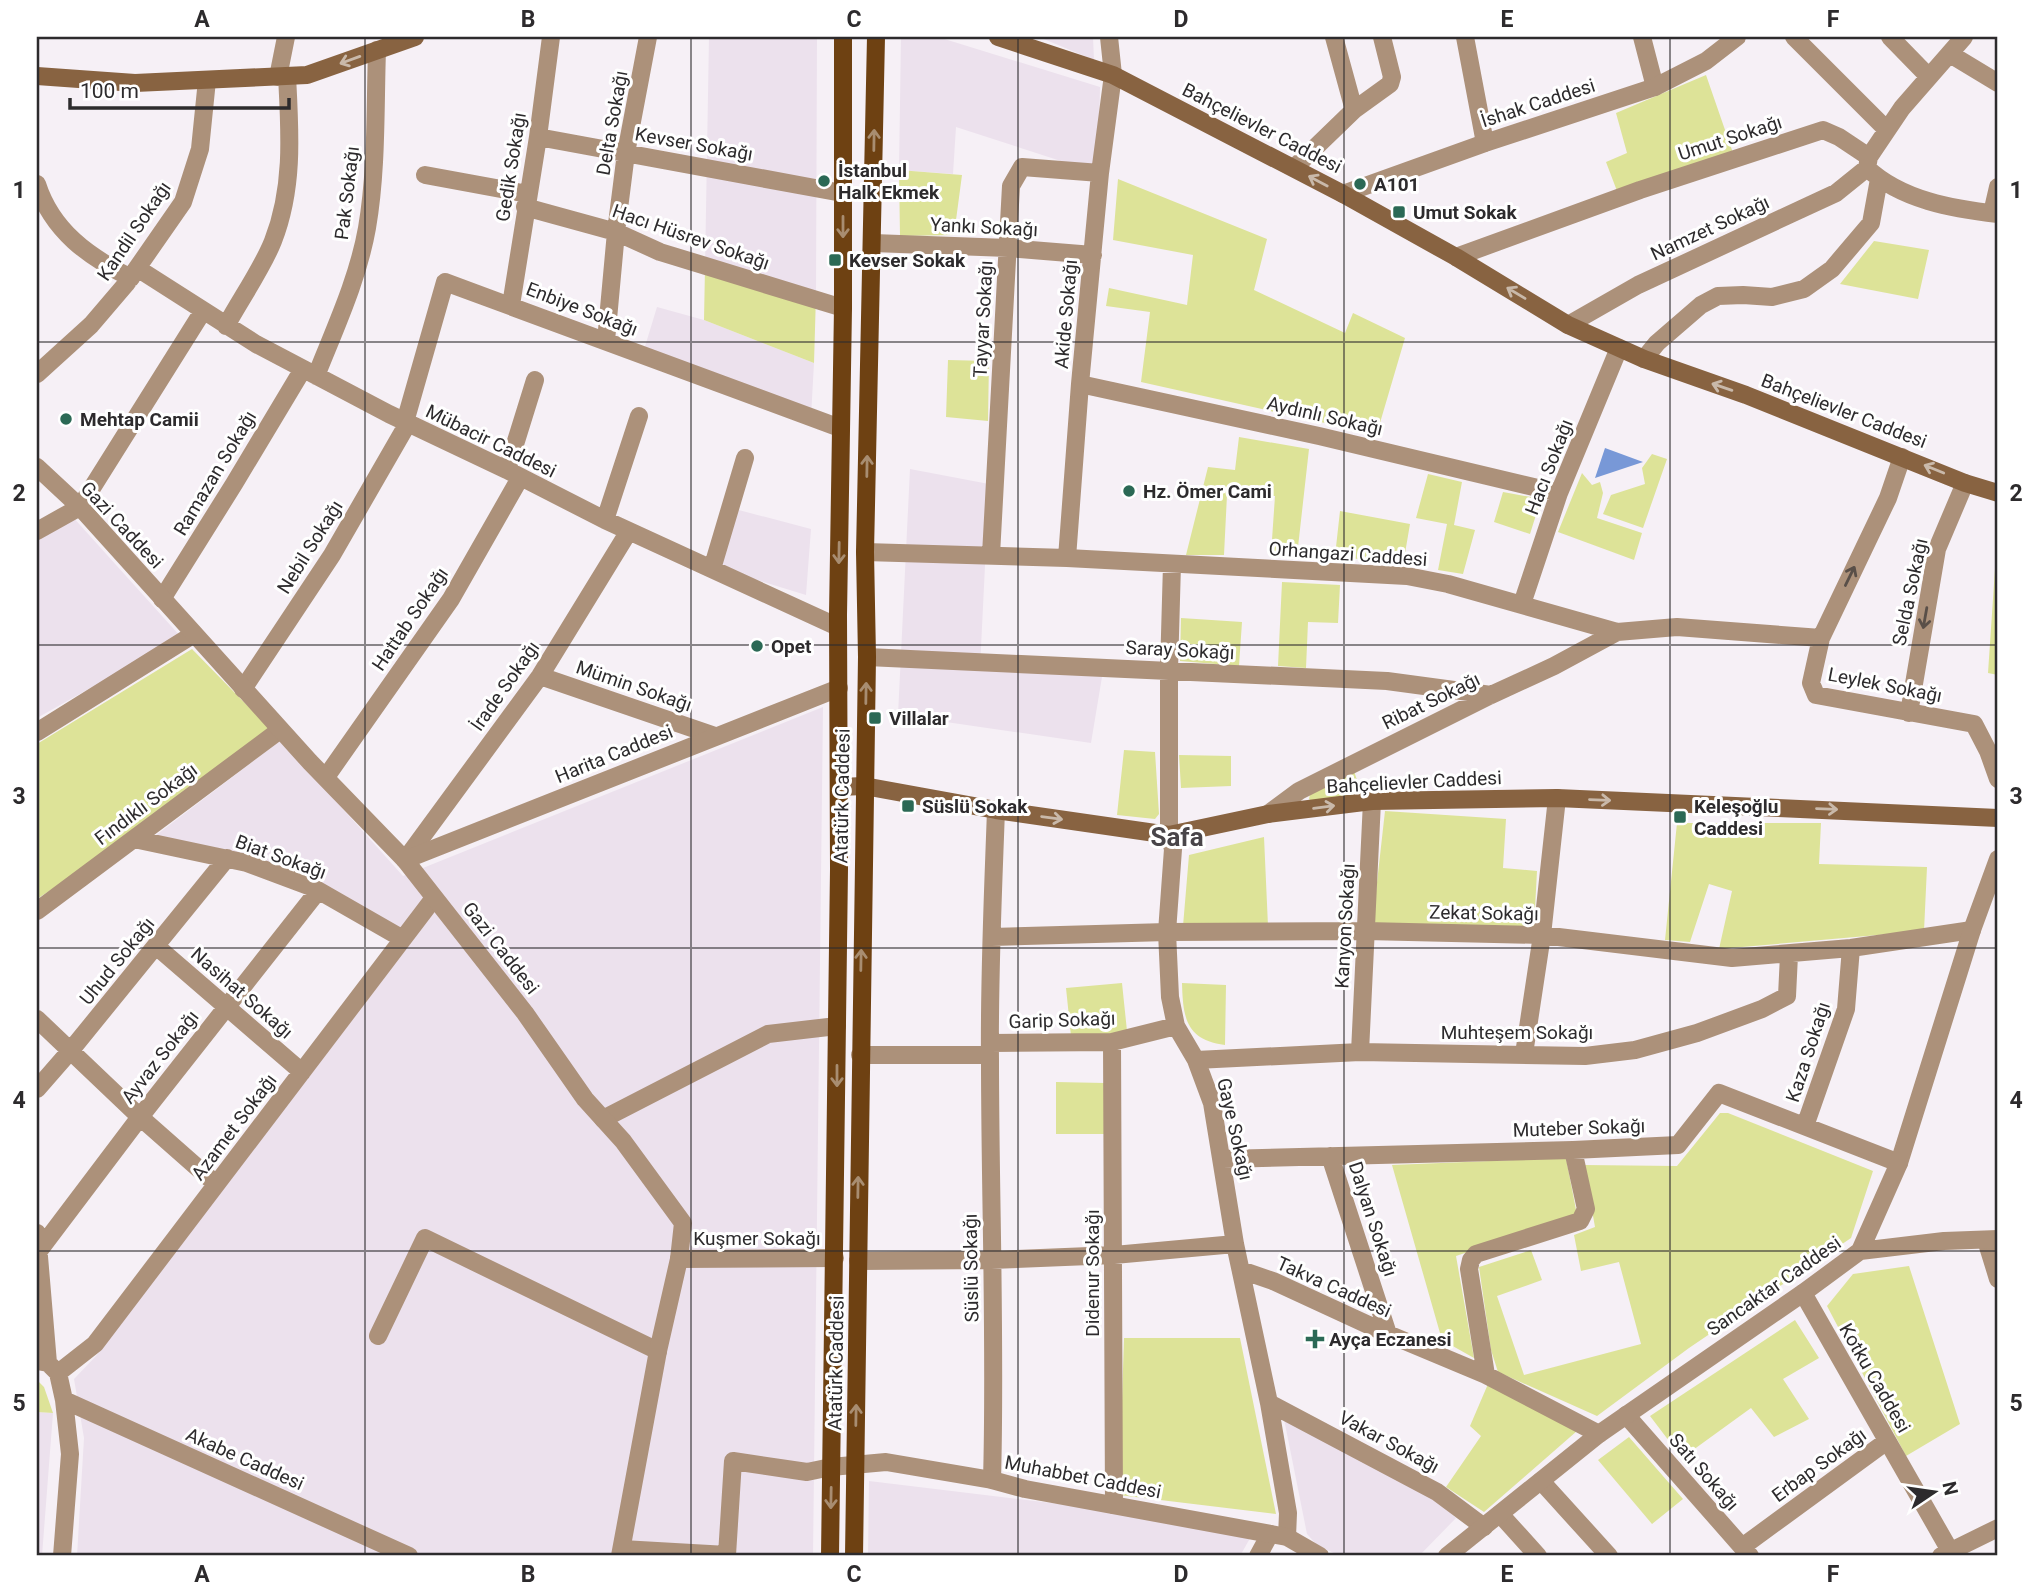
<svg xmlns="http://www.w3.org/2000/svg" width="2035" height="1593" font-family="Roboto,sans-serif">
<style>
.built{fill:#ece1ed}
.green{fill:#dde398}
.water{fill:#7898d7}
.lines{fill:none;stroke-linecap:round;stroke-linejoin:round}
.minor{stroke:#ac917a;stroke-width:18}
.tertiary{stroke:#ac917a;stroke-width:18}
.secondary{stroke:#886341;stroke-width:18}
.primary{stroke:#6e4112;stroke-width:18}
.oneway{stroke:#c9b9aa}
.oneway2{stroke:#a88d71}
.oneway3{stroke:#594f48}
.grid{fill:none;stroke:#2d2b2d;stroke-width:2;stroke-opacity:0.55}
.poi-dot{fill:#2b6955;stroke:#fff;stroke-width:2.5}
.labels{text-anchor:middle;dominant-baseline:central;stroke-width:6;stroke-linejoin:round;paint-order:stroke}
.street-label{font-size:19px;fill:#2d2b2d;stroke:#fff}
.poi-label{font-size:19px;font-weight:bold;fill:#2d2b2d;stroke:#fff;text-anchor:start}
.district-label{font-size:26px;font-weight:bold;fill:#494549;stroke:#fff}
.neatline{fill:none;stroke:#2d2b2d;stroke-width:2.5}
.grid-label{font-size:23px;text-anchor:middle;font-weight:bold;fill:#2d2b2d}
</style>
<rect width="100%" height="100%" fill="#f6f0f6"/>
<path class="built" d="M709,37H817L816,295L705,268Z
M901,37H938L1100,87L1098,173L956,127L953,174L899,170Z
M1039,37H1093L1094,60Z
M657,307L704,320L814,363L811,417L643,353Z
M910,469L989,484L980,668L1103,671L1091,743L898,715Z
M735,509L811,529L806,595L718,568Z
M71,515L181,637L37,718V534Z
M823,707L813,1556H77L84,1438L74,1379L96,1356L414,939L400,929L155,836L281,740L403,876Z
M37,1412L53,1413L42,1556H37Z
M1284,1419L1434,1498L1456,1518L1419,1556H1340L1317,1545L1307,1534Z
M869,1481L1101,1509L1253,1533L1240,1556H868Z"/>
<path class="green" d="M1706,75L1733,153L1617,191L1606,162L1627,153L1616,113Z
M899,170L962,175L954,235L900,236Z
M1118,179L1267,239L1254,290L1345,333L1353,313L1405,338L1377,433L1315,421L1141,382L1150,312L1106,306L1109,288L1187,305L1193,255L1113,240Z
M1874,241L1929,250L1918,299L1840,284Z
M705,268L816,295L814,363L704,320Z
M948,360L989,361L988,421L946,417Z
M1239,437L1309,449L1297,556L1271,554L1275,496L1227,495L1224,555H1186L1208,467L1235,470Z
M1652,454L1667,459L1643,528L1603,514L1611,495L1645,484L1642,468Z
M1582,473L1592,485L1600,482L1603,493L1597,518L1642,533L1634,560L1558,532Z
M1428,474L1462,482L1454,525L1475,530L1463,574L1438,570L1447,524L1416,518Z
M1503,492L1541,499L1530,534L1494,522Z
M1340,511L1410,524L1403,565L1335,556Z
M1998,524V675L1988,673Z
M1282,582L1340,585L1338,623L1308,622L1306,668L1278,666Z
M1181,618L1242,622L1239,666L1180,661Z
M192,649L272,731L113,849L37,899V744Z
M1124,750L1155,752L1159,814L1155,819L1117,815Z
M1179,755L1231,756V786L1181,788Z
M1354,771L1362,795L1312,802L1309,799L1310,794Z
M1385,811L1506,819L1503,868L1537,871L1534,928L1372,927Z
M1677,823H1821L1819,864L1927,867L1924,931L1719,949L1732,891L1709,884L1690,942L1665,940Z
M1264,837L1268,926H1183L1189,855Z
M1122,983L1127,1031L1099,1037L1071,1036L1066,988Z
M1182,983L1226,985L1225,1045C1186,1040 1183,1018 1182,983Z
M1056,1082L1105,1083V1134H1056Z
M1720,1113H1728L1873,1171L1851,1238L1689,1348L1597,1416L1498,1372L1491,1350L1479,1267L1531,1250L1542,1280L1497,1296L1524,1375L1641,1344L1619,1262L1581,1271L1574,1235L1595,1227L1584,1165L1677,1166Z
M1566,1158L1577,1215L1456,1256L1474,1358L1442,1340L1392,1165Z
M1909,1266L1960,1424L1906,1456L1827,1306L1853,1274Z
M1795,1320L1819,1358L1783,1379L1809,1419L1774,1437L1751,1408L1682,1458L1650,1416Z
M1124,1338H1240L1276,1514L1119,1495Z
M37,1380L44,1387L53,1413L37,1412Z
M1488,1384L1577,1431L1484,1512L1446,1487L1481,1436L1470,1426Z
M1629,1437L1683,1499L1652,1524L1598,1460Z"/>
<path class="water" d="M1605,448L1643,462L1595,478Z"/>
<g class="lines">
<path class="minor" d="M1334,37L1354,110
M1465,37L1485,143
M1642,37L1655,87
M1794,37L1887,130
M1890,37L1929,77
M1950,54L1998,83
M278,77L286,37
M538,137L842,193
M1869,157L1902,108L1964,37
M1294,168L1354,110L1390,84L1392,77L1382,37
M425,175L528,194
M37,184C52,231 89,257 131,278
M525,207L616,232L660,252L843,308
M1992,213L1998,187
M873,243L1008,248L1093,255
M1456,257L1640,190L1823,130L1839,137L1869,157L1867,168C1901,200 1953,209 1998,214
M137,268L256,344L389,414L507,470L605,520L838,627
M511,305L538,137L551,37
M1568,325L1638,285L1836,193L1867,168
M226,326C240,300 263,267 273,241C294,188 290,132 287,76
M606,341L616,232L626,153L648,37
M1644,359L1657,343L1701,305L1718,296L1743,295L1772,297L1804,289L1832,269L1871,223L1879,179
M37,374L91,325L126,284L183,202L200,149L207,80
M316,376C335,328 358,279 367,228C377,170 375,109 377,50
M1080,384L1319,436L1559,493
M405,422L445,282L840,428
M1902,457L1888,498L1821,638L1811,683L1816,695L1974,724L1988,751L1998,779
M507,470L535,380
M605,520L639,416
M37,531L80,507L203,311
M865,552L1067,558L1407,576L1448,584L1617,632L1677,627L1821,638
M991,555L1011,186L1022,167L1100,173
M1067,558L1080,384L1100,173L1113,75
M1172,564L1169,670V835L1173,849L1167,932L1170,997L1176,1026L1196,1060L1212,1103L1235,1244L1269,1403L1288,1513L1287,1537
M712,569L745,458
M162,599L234,484L303,369
M1522,604L1559,493L1619,348
M867,657L1387,681L1491,695
M540,676L715,736
M243,689L332,555L408,423
M1909,713L1937,549L1965,483
M37,732L194,634
M326,777L451,599L520,478
M1268,814L1299,791L1491,695L1554,666L1617,632
M134,839L247,863L314,888L403,939
M405,860L540,676L629,531
M37,911L280,730
M992,937L1167,932L1366,931L1542,935L1732,958L1851,948L1972,930
M156,946L302,1072
M37,1019L140,1117L216,1184
M1112,1042L1114,1505
M990,1043L1112,1042L1176,1026
M1360,1052L1372,801
M1524,1054L1542,935L1557,798
M860,1055H989
M1196,1060L1360,1052L1585,1056L1635,1050L1697,1033L1762,1009L1787,996L1789,955
M37,1089L71,1050L227,858
M603,1119L768,1034L837,1026
M1805,1126L1846,1009L1851,948
M1330,1156L1388,1334
M1223,1159L1573,1150L1678,1145L1719,1093L1899,1163
M37,1233L48,1363
M1986,1240L1998,1279
M38,1252L140,1117L318,891
M679,1259L835,1258
M858,1261L991,1260L1114,1255L1235,1244
M1241,1270L1273,1281L1388,1334L1486,1375L1599,1434
M1803,1293L1953,1556
M378,1336L425,1238L658,1351
M37,1361L48,1363L58,1373L64,1400L70,1454L62,1556
M58,1373L95,1344L434,898
M1486,1375L1469,1269L1471,1260L1476,1254L1580,1221L1586,1209L1573,1150
M64,1400L409,1556
M1269,1403L1437,1492L1484,1527
M1626,1415L1750,1556
M992,1480C996,1340 990,1200 990,1060C989,976 993,893 996,810
M1541,1481L1609,1556
M1500,1514L1538,1556
M1742,1547L1887,1441
M622,1549L727,1555L733,1461L807,1472L831,1467
M1258,1556L1270,1534
M1941,1556L1998,1528"/>
<path class="tertiary" d="M1109,37L1113,75
M1343,194L1485,143L1655,87L1706,61L1737,37
M37,467L80,507L310,762L405,860L525,1013L585,1099L623,1141L683,1223L679,1259L658,1351L620,1556
M405,860L839,688
M1860,1251L1944,1241L1998,1239
M831,1467L886,1462L992,1480L1025,1489L1287,1537L1320,1556
M1447,1556L1599,1434L1803,1293L1860,1251L1899,1163L1972,930L1998,859"/>
<path class="secondary" d="M998,37L1113,75L1343,194L1456,257L1568,325L1644,359L1746,395L1965,483L1998,493
M37,76L135,83L307,75L415,37
M839,787L864,786L996,810L1169,835L1268,814L1372,801L1557,798L1998,818"/>
<path class="primary" d="M830,1556L839,869L838,615L843,308V37
M854,1556L867,657L865,552L876,37"/>
</g>
<defs><path id="oneway-shaft" d="M-6 0H5M1.5-3L5.5 0L1.5 3" fill="none" stroke-width="1.6" stroke-linecap="round" stroke-linejoin="round" transform="scale(1.75)"/></defs>
<g class="oneway">
<use href="#oneway-shaft" transform="translate(350 60) rotate(160)"/>
<use href="#oneway-shaft" transform="translate(1318 181) rotate(-152)"/>
<use href="#oneway-shaft" transform="translate(1516 293) rotate(-149)"/>
<use href="#oneway-shaft" transform="translate(1722 387) rotate(-161)"/>
<use href="#oneway-shaft" transform="translate(1934 469) rotate(-158)"/>
<use href="#oneway-shaft" transform="translate(1600 800) rotate(2)"/>
<use href="#oneway-shaft" transform="translate(1324 807) rotate(-7)"/>
<use href="#oneway-shaft" transform="translate(1827 809) rotate(2)"/>
<use href="#oneway-shaft" transform="translate(1052 818) rotate(8)"/>
</g>
<g class="oneway2">
<use href="#oneway-shaft" transform="translate(874 140) rotate(-89)"/>
<use href="#oneway-shaft" transform="translate(843 227) rotate(90)"/>
<use href="#oneway-shaft" transform="translate(867 466) rotate(-89)"/>
<use href="#oneway-shaft" transform="translate(839 553) rotate(91)"/>
<use href="#oneway-shaft" transform="translate(866 693) rotate(-89)"/>
<use href="#oneway-shaft" transform="translate(861 960) rotate(-89)"/>
<use href="#oneway-shaft" transform="translate(837 1076) rotate(90)"/>
<use href="#oneway-shaft" transform="translate(858 1187) rotate(-89)"/>
<use href="#oneway-shaft" transform="translate(856 1415) rotate(-89)"/>
<use href="#oneway-shaft" transform="translate(831 1498) rotate(91)"/>
</g>
<g class="oneway3">
<use href="#oneway-shaft" transform="translate(1850 576) rotate(-64)"/>
<use href="#oneway-shaft" transform="translate(1925 618) rotate(100)"/>
</g>
<path class="grid" d="M365,37V1556M691,37V1556M1018,37V1556M1344,37V1556M1670,37V1556M37,342H1998M37,645H1998M37,948H1998M37,1251H1998"/>
<g class="poi-dot">
<circle cx="824" cy="181" r="7"/>
<circle cx="1360" cy="184" r="7"/>
<rect x="1392" y="205" width="14" height="14" rx="3.5"/>
<rect x="828" y="253" width="14" height="14" rx="3.5"/>
<circle cx="66" cy="419" r="7"/>
<circle cx="1129" cy="491" r="7"/>
<circle cx="757" cy="646" r="7"/>
<rect x="868" y="711" width="14" height="14" rx="3.5"/>
<rect x="901" y="799" width="14" height="14" rx="3.5"/>
<rect x="1673" y="810" width="14" height="14" rx="3.5"/>
<path d="M1311.5 1328.5h7v7h7v7h-7v7h-7v-7h-7v-7h7z"/>
</g>
<g class="labels">
<g class="street-label">
<text transform="translate(1538 103) rotate(-18)">İshak Caddesi</text>
<text transform="translate(612 123) rotate(-80)">Delta Sokağı</text>
<text transform="translate(1262 128) rotate(27)">Bahçelievler Caddesi</text>
<text transform="translate(1730 138) rotate(-18)">Umut Sokağı</text>
<text transform="translate(694 144) rotate(10)">Kevser Sokağı</text>
<text transform="translate(511 167) rotate(-81)">Gedik Sokağı</text>
<text transform="translate(347 193) rotate(-83)">Pak Sokağı</text>
<text transform="translate(984 227) rotate(3)">Yankı Sokağı</text>
<text transform="translate(1710 228) rotate(-25)">Namzet Sokağı</text>
<text transform="translate(134 231) rotate(-56)">Kandil Sokağı</text>
<text transform="translate(691 237) rotate(19)">Hacı Hüsrev Sokağı</text>
<text transform="translate(582 309) rotate(21)">Enbiye Sokağı</text>
<text transform="translate(1066 314) rotate(-85)">Akide Sokağı</text>
<text transform="translate(983 319) rotate(-87)">Tayyar Sokağı</text>
<text transform="translate(1844 411) rotate(21)">Bahçelievler Caddesi</text>
<text transform="translate(1325 416) rotate(13)">Aydınlı Sokağı</text>
<text transform="translate(491 441) rotate(26)">Mübacir Caddesi</text>
<text transform="translate(1549 467) rotate(-69)">Hacı Sokağı</text>
<text transform="translate(215 473) rotate(-59)">Ramazan Sokağı</text>
<text transform="translate(122 525) rotate(47)">Gazi Caddesi</text>
<text transform="translate(310 547) rotate(-58)">Nebil Sokağı</text>
<text transform="translate(1348 554) rotate(4)">Orhangazi Caddesi</text>
<text transform="translate(1910 592) rotate(-78)">Selda Sokağı</text>
<text transform="translate(410 619) rotate(-56)">Hattab Sokağı</text>
<text transform="translate(1180 650) rotate(3)">Saray Sokağı</text>
<text transform="translate(1885 685) rotate(11)">Leylek Sokağı</text>
<text transform="translate(505 686) rotate(-55)">İrade Sokağı</text>
<text transform="translate(634 686) rotate(19)">Mümin Sokağı</text>
<text transform="translate(1431 701) rotate(-26)">Ribat Sokağı</text>
<text transform="translate(614 754) rotate(-22)">Harita Caddesi</text>
<text transform="translate(1414 782) rotate(-3)">Bahçelievler Caddesi</text>
<text transform="translate(842 796) rotate(-89)">Atatürk Caddesi</text>
<text transform="translate(146 804) rotate(-37)">Fındıklı Sokağı</text>
<text transform="translate(281 857) rotate(20)">Biat Sokağı</text>
<text transform="translate(1484 913) rotate(1)">Zekat Sokağı</text>
<text transform="translate(1345 926) rotate(-87)">Kanyon Sokağı</text>
<text transform="translate(501 948) rotate(52)">Gazi Caddesi</text>
<text transform="translate(117 961) rotate(-51)">Uhud Sokağı</text>
<text transform="translate(242 993) rotate(41)">Nasihat Sokağı</text>
<text transform="translate(1062 1020) rotate(-2)">Garip Sokağı</text>
<text x="1517" y="1032">Muhteşem Sokağı</text>
<text transform="translate(1808 1052) rotate(-72)">Kaza Sokağı</text>
<text transform="translate(160 1057) rotate(-52)">Ayvaz Sokağı</text>
<text transform="translate(234 1127) rotate(-53)">Azamet Sokağı</text>
<text transform="translate(1579 1128) rotate(-2)">Muteber Sokağı</text>
<text transform="translate(1235 1129) rotate(77)">Gaye Sokağı</text>
<text transform="translate(1373 1219) rotate(72)">Dalyan Sokağı</text>
<text x="757" y="1238">Kuşmer Sokağı</text>
<text transform="translate(971 1268) rotate(-91)">Süslü Sokağı</text>
<text transform="translate(1092 1273) rotate(-90)">Didenur Sokağı</text>
<text transform="translate(1774 1286) rotate(-35)">Sancaktar Caddesi</text>
<text transform="translate(1334 1287) rotate(24)">Takva Caddesi</text>
<text transform="translate(836 1363) rotate(-89)">Atatürk Caddesi</text>
<text transform="translate(1875 1378) rotate(60)">Kotku Caddesi</text>
<text transform="translate(1389 1442) rotate(28)">Vakar Sokağı</text>
<text transform="translate(245 1459) rotate(24)">Akabe Caddesi</text>
<text transform="translate(1819 1465) rotate(-36)">Erbap Sokağı</text>
<text transform="translate(1704 1472) rotate(49)">Satı Sokağı</text>
<text transform="translate(1083 1477) rotate(11)">Muhabbet Caddesi</text>
</g>
<g class="poi-label">
<text x="838" y="170">İstanbul<tspan x="838" dy="22">Halk Ekmek</tspan></text>
<text x="1374" y="184">A101</text>
<text x="1413" y="212">Umut Sokak</text>
<text x="849" y="260">Kevser Sokak</text>
<text x="80" y="419">Mehtap Camii</text>
<text x="1143" y="491">Hz. Ömer Cami</text>
<text x="771" y="646">Opet</text>
<text x="889" y="718">Villalar</text>
<text x="922" y="806">Süslü Sokak</text>
<text x="1694" y="806">Keleşoğlu<tspan x="1694" dy="22">Caddesi</tspan></text>
<text x="1329" y="1339">Ayça Eczanesi</text>
</g>
<g class="district-label">
<text x="1177" y="837">Safa</text>
</g>
</g>
<rect width="2035" height="1593" fill="none" stroke="#ffffff" stroke-width="77"/>
<g transform="translate(1934 1492) rotate(77)" stroke="#ffffff" stroke-width="5" paint-order="stroke">
<path d="M0-5L12 26L0 18L-12 26Z" fill="#2d2b2d"/>
<text y="-10" font-size="19" font-weight="bold" text-anchor="middle" fill="#2d2b2d">N</text>
</g>
<path d="M70 98v10h219v-10" fill="none" stroke="#2d2b2d" stroke-width="3.5"/>
<text x="80" y="98" font-size="21" fill="#2d2b2d" stroke="#ffffff" stroke-width="5" paint-order="stroke">100 m</text>
<rect x="38" y="38" width="1958" height="1516" class="neatline"/>
<g class="grid-label">
<text x="202" y="27">A</text>
<text x="528" y="27">B</text>
<text x="854" y="27">C</text>
<text x="1181" y="27">D</text>
<text x="1507" y="27">E</text>
<text x="1833" y="27">F</text>
<text x="19" y="198">1</text>
<text x="2016" y="198">1</text>
<text x="19" y="501">2</text>
<text x="2016" y="501">2</text>
<text x="19" y="804">3</text>
<text x="2016" y="804">3</text>
<text x="19" y="1108">4</text>
<text x="2016" y="1108">4</text>
<text x="19" y="1411">5</text>
<text x="2016" y="1411">5</text>
<text x="202" y="1582">A</text>
<text x="528" y="1582">B</text>
<text x="854" y="1582">C</text>
<text x="1181" y="1582">D</text>
<text x="1507" y="1582">E</text>
<text x="1833" y="1582">F</text>
</g>
</svg>
